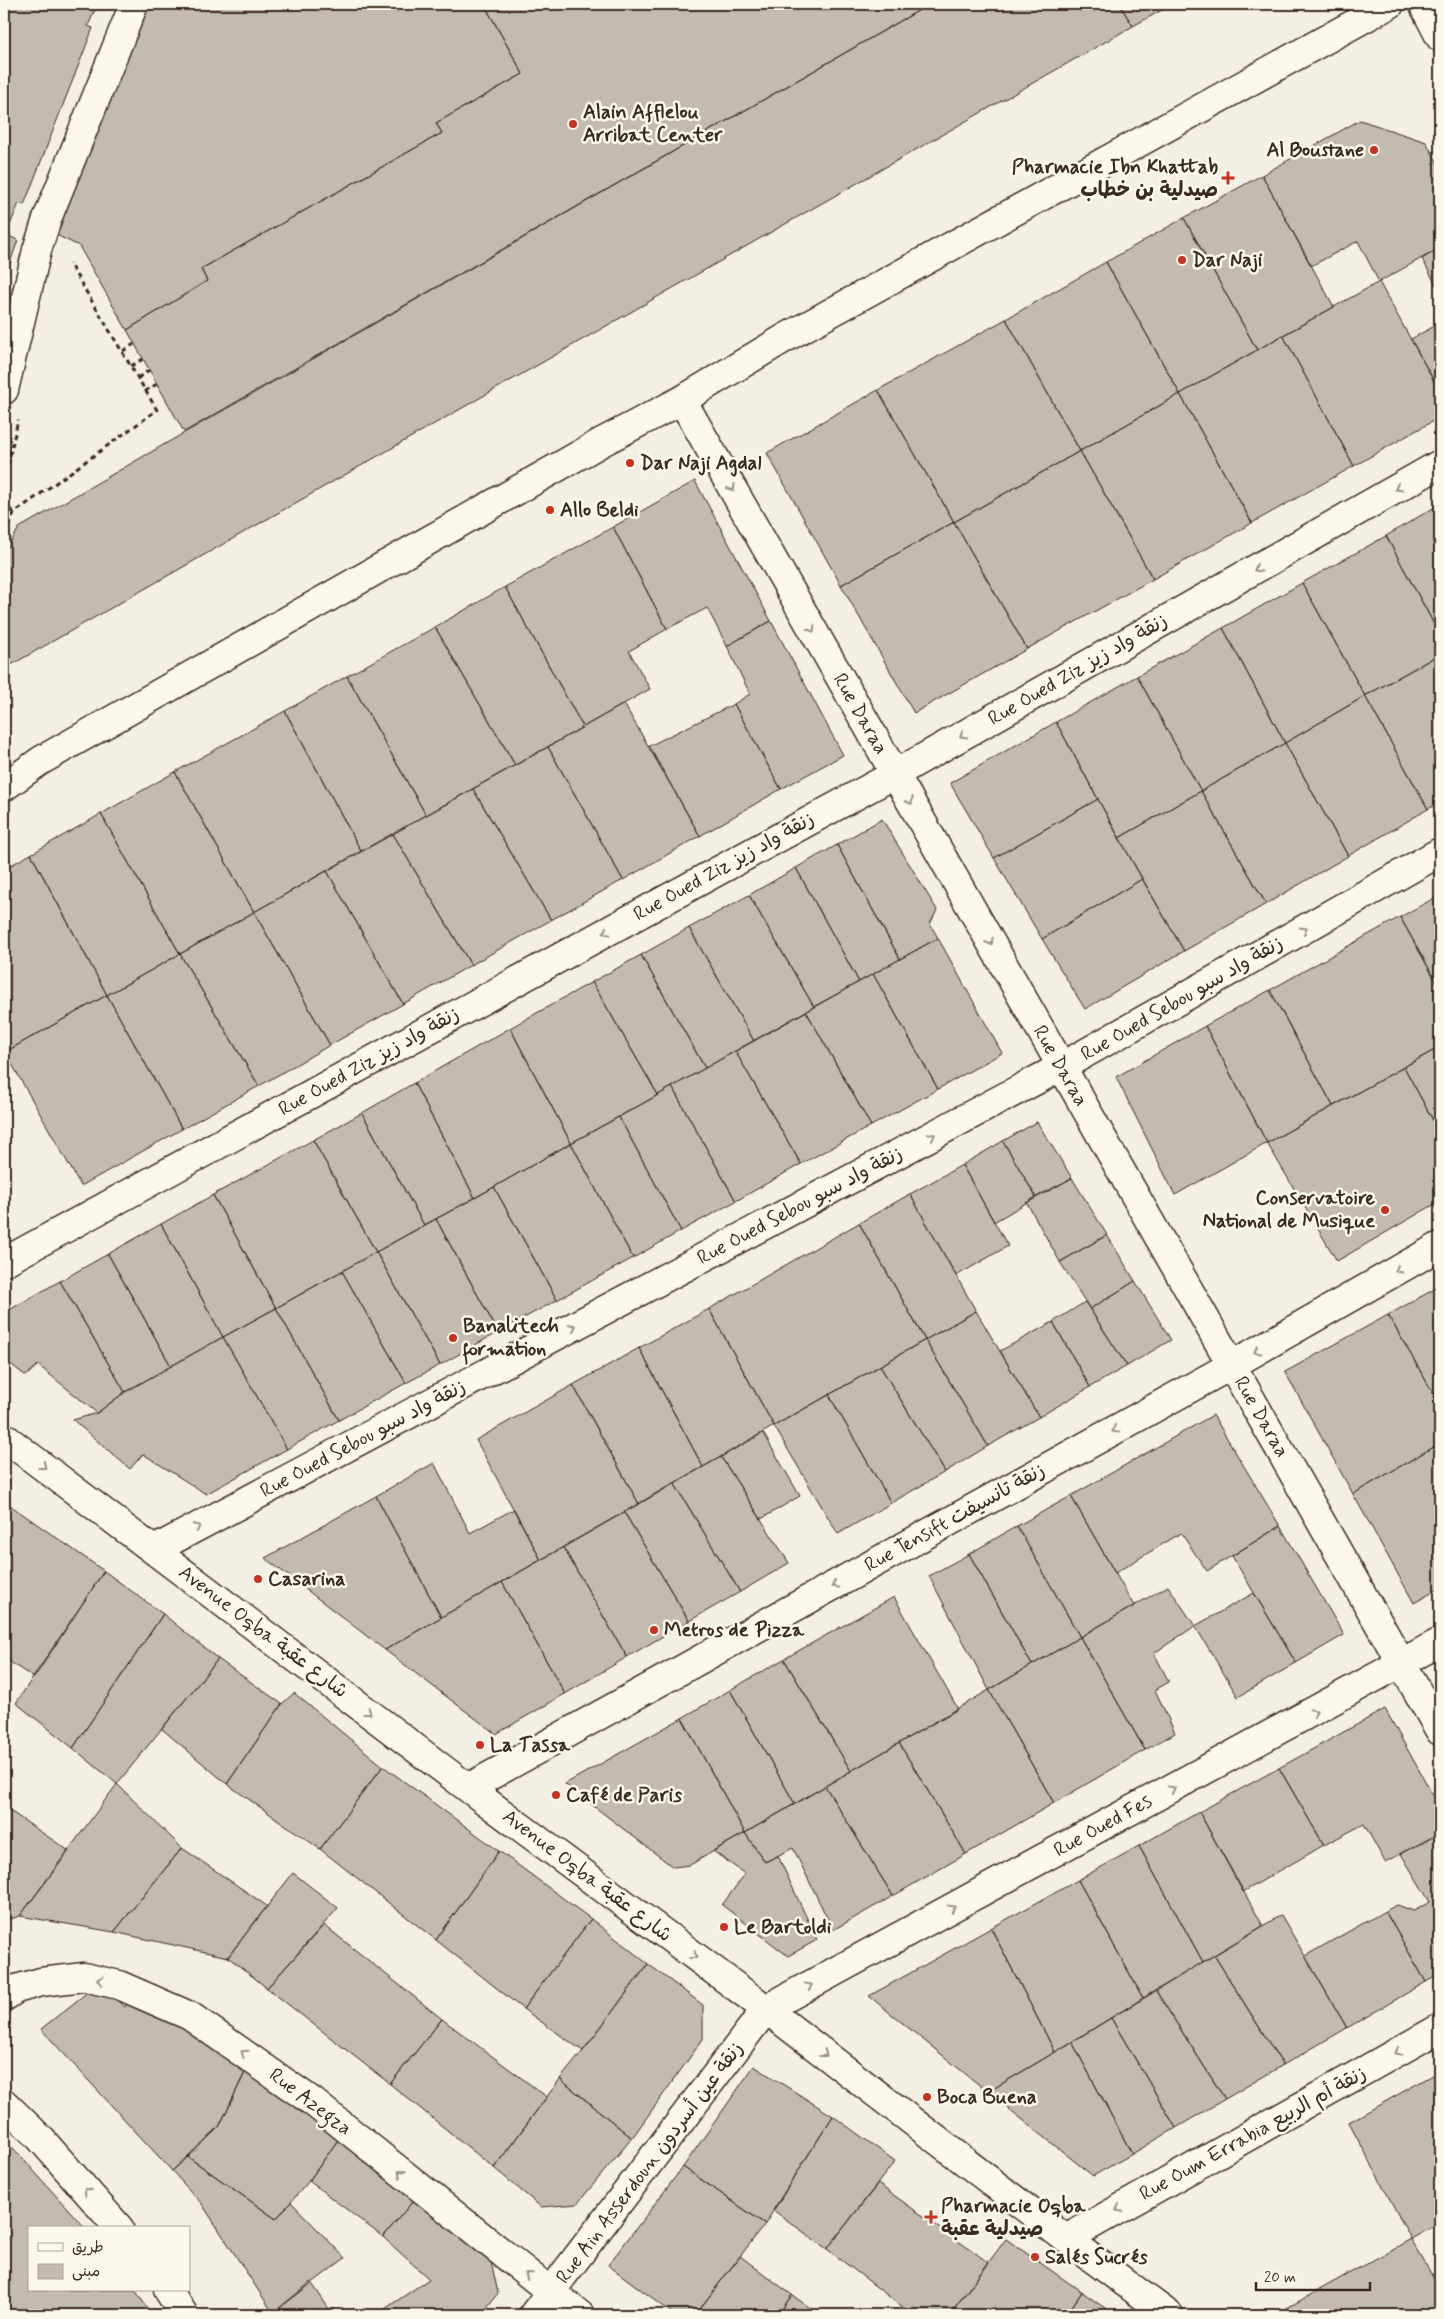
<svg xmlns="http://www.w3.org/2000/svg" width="1444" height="2319" font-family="Mynerve,'Playpen Sans Arabic',sans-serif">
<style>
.building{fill:#c3bbb0;stroke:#3b2a1e}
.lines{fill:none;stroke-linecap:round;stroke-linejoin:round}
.minor-casing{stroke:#3b2a1e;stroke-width:31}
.path{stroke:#3b2a1e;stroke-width:3;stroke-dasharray:5 4;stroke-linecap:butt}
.minor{stroke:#fbf7ec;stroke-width:28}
.minor-bridge-casing{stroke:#3b2a1e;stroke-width:31;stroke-linecap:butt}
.minor-bridge{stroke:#fbf7ec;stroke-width:28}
.oneway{stroke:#9b9085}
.poi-dot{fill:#c8321e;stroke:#fbf7ec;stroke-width:2}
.labels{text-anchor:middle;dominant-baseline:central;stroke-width:5;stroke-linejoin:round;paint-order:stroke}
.poi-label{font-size:20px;font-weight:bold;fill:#3b2a1e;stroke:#fbf7ec;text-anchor:start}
.street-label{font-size:20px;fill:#3b2a1e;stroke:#fbf7ec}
</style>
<rect width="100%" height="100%" fill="#f3efe4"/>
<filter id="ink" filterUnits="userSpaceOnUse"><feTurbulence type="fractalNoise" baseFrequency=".02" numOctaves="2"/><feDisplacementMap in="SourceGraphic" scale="10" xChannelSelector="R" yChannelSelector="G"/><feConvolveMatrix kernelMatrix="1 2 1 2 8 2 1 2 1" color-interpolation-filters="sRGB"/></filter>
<g filter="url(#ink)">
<path class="building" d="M4,4H103L102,7L97,5L88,26L93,28L24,205L19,203L6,235L18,240L4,280Z
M142,4H484L523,74L436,123L442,133L201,269L207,281L127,330L79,246L48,231Z
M484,4H930L184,432L127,330L207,281L201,269L442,133L436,123L523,74Z
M930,4H1119L1133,26L4,669V554L19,528Z
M1119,4H1173L1133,26Z
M1360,120L1426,142L1440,167V248L1379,282L1358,241L1311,266L1262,175Z
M1262,175L1334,307L1257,350L1184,218Z
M1184,218L1257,350L1180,394L1106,262Z
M1440,248V292L1422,259Z
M1106,262L1180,394L1080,451L1006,319Z
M1379,282L1440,392V417L1354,466L1283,335Z
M1006,319L1080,451L954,522L878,390Z
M1440,323V392L1411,339Z
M1283,335L1354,466L1252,523L1180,394Z
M878,390L954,522L841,585L767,453Z
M1180,394L1252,523L1153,579L1080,451Z
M1080,451L1153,579L1027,649L954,522Z
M695,481L771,621L727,646L707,608L667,629L613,527Z
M1440,504V635L1386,536Z
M954,522L1027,649L914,713L841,585Z
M613,527L667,629L629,651L650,689L583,727L505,587Z
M1386,536L1440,635V654L1365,696L1302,583Z
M1302,583L1365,696L1285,743L1223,628Z
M505,587L583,727L515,765L435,627Z
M771,621L843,755L781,789L734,704L750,694L727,646Z
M435,627L515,765L426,815L347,676Z
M1223,628L1285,743L1201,791L1137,676Z
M1440,654V802L1428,809L1365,696Z
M347,676L426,815L361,851L285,711Z
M1137,676L1201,791L1119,838L1056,722Z
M1365,696L1428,809L1348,856L1285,743Z
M624,704L700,836L623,880L548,747Z
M734,704L781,789L700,836L649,746Z
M285,711L361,851L254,912L175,772Z
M1056,722L1098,799L994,858L950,783Z
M1285,743L1348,856L1266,904L1201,791Z
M548,747L623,880L551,920L473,789Z
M175,772L254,912L180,954L101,814Z
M473,789L551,920L471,965L393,834Z
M1201,791L1266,904L1184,951L1119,838Z
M1098,799L1142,879L1042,939L994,858Z
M101,814L180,954L107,995L31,854Z
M882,819L937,910L930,924L938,938L900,959L837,845Z
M393,834L471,965L403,1004L327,871Z
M837,845L900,959L859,982L796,868Z
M31,854L107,995L5,1052L4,869Z
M796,868L859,982L814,1007L749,895Z
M327,871L403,1004L330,1045L254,912Z
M1142,879L1184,951L1085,1009L1042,939Z
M749,895L814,1007L754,1041L689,928Z
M1440,895V988L1400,917Z
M254,912L330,1045L259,1086L180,954Z
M1400,917L1440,988V1047L1333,1106L1270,990Z
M689,928L754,1041L705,1068L641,955Z
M938,938L1002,1053L938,1089L873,974Z
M180,954L259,1086L182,1129L107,995Z
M641,955L705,1068L658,1095L592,982Z
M873,974L938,1089L871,1126L806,1011Z
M592,982L658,1095L571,1143L510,1028Z
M1270,990L1333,1106L1267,1143L1205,1026Z
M107,995L182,1129L81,1186L5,1052Z
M806,1011L871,1126L801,1164L735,1051Z
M1205,1026L1267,1143L1175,1195L1116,1077Z
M510,1028L571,1143L475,1198L414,1083Z
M1440,1047V1133L1404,1067Z
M735,1051L801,1164L736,1201L672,1087Z
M1404,1067L1440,1133V1201L1337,1261L1267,1143Z
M414,1083L475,1198L424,1225L362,1113Z
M672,1087L736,1201L681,1231L619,1117Z
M362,1113L424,1225L376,1252L313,1140Z
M619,1117L681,1231L633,1258L571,1143Z
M1037,1122L1072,1178L1036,1197L1003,1141Z
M313,1140L376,1252L276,1308L213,1195Z
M1003,1141L1036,1197L994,1222L962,1165Z
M571,1143L633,1258L557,1300L494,1187Z
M962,1165L1008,1246L956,1276L910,1194Z
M1072,1178L1107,1235L1060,1262L1027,1203Z
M494,1187L557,1300L498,1332L436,1219Z
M910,1194L976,1311L925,1340L859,1223Z
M213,1195L276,1308L223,1337L161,1224Z
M436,1219L498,1332L440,1365L376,1252Z
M859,1223L925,1340L774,1426L709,1309Z
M161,1224L223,1337L171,1366L108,1254Z
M1107,1235L1135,1281L1090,1309L1060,1262Z
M376,1252L440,1365L406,1383L342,1271Z
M108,1254L171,1366L125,1392L60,1281Z
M342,1271L406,1383L339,1420L276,1308Z
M60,1281L125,1392L97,1413L38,1365L26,1376L4,1359V1313Z
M1135,1281L1171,1340L1127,1366L1090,1309Z
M1440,1286V1405L1388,1315Z
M1085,1302L1127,1366L1090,1387L1053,1322Z
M276,1308L339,1420L287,1449L223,1337Z
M709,1309L774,1426L703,1467L639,1348Z
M976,1311L1039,1417L988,1446L925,1340Z
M1388,1315L1440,1405V1443L1353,1494L1285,1372Z
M1053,1322L1090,1387L1039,1417L1000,1351Z
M223,1337L287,1449L206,1494L143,1454L130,1469L73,1420L97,1413L125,1392Z
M925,1340L988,1446L945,1472L880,1366Z
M639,1348L703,1467L639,1504L573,1385Z
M880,1366L945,1472L891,1503L829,1395Z
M573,1385L639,1504L541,1560L476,1440Z
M829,1395L891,1503L838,1534L774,1426Z
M1213,1415L1280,1526L1207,1571L1181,1533L1115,1573L1071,1496Z
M763,1433L800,1496L761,1519L721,1457Z
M1440,1443V1588L1414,1603L1353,1494Z
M721,1457L789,1563L740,1592L674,1483Z
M434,1463L470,1533L514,1509L541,1560L441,1617L376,1496Z
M4,1476L10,1480L4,1495Z
M674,1483L740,1592L689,1621L624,1512Z
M376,1496L441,1617L385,1650L265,1558Z
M1071,1496L1134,1606L1080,1637L1017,1526Z
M4,1501L104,1571L34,1678L4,1658Z
M624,1512L689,1621L627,1657L563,1547Z
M1017,1526L1080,1637L1032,1665L969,1554Z
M1280,1526L1344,1635L1296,1663L1232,1556Z
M563,1547L627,1657L565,1694L502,1582Z
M969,1554L1032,1665L989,1690L929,1576Z
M104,1571L163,1614L73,1748L16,1703Z
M502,1582L565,1694L496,1734L385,1650Z
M1168,1586L1195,1626L1154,1653L1169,1682L1155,1690L1175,1733L1145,1750L1080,1637Z
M1254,1593L1296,1663L1238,1697L1195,1626Z
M894,1597L958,1709L851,1771L784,1659Z
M163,1614L218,1659L117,1784L73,1748Z
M1080,1637L1145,1750L1054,1803L989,1690Z
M218,1659L282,1704L227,1784L162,1729Z
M784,1659L851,1771L795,1804L730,1690Z
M730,1690L795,1804L745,1833L682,1718Z
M989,1690L1054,1803L966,1854L899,1743Z
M294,1693L383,1766L320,1849L227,1784L282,1704Z
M1385,1709L1440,1808V1833L1385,1862L1364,1824L1324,1845L1279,1768Z
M682,1718L745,1833L690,1865L673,1867L565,1784Z
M899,1743L966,1854L893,1896L825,1786Z
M383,1766L499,1851L436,1940L320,1849Z
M1279,1768L1324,1845L1243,1892L1199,1812Z
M117,1784L182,1848L114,1932L20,1916Z
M825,1786L893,1896L833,1930L793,1848L765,1862L745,1833Z
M4,1807L69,1851L20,1916L4,1921Z
M1199,1812L1263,1926L1203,1962L1139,1846Z
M745,1833L765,1862L778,1856L817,1940L788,1956L722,1905L745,1874L713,1851Z
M1440,1833V1974L1426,1982L1385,1911L1397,1905L1414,1911L1430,1902L1401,1854Z
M1139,1846L1203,1962L1143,1998L1078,1880Z
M182,1848L267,1906L228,1957L114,1932Z
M499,1851L591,1919L523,2009L436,1940Z
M293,1873L338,1908L267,1988L228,1957Z
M1078,1880L1143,1998L1055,2052L991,1928Z
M1385,1911L1426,1982L1347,2028L1305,1956Z
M1281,1915L1347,2028L1283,2065L1214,1955Z
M591,1919L648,1964L583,2051L523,2009Z
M324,1925L442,2019L390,2084L267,1988Z
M991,1928L1055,2052L988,2092L869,1996Z
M1214,1955L1283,2065L1225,2099L1156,1991Z
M648,1964L703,2005V2039L632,2138L560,2079L583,2051Z
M89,1991L108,1993L125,2007L127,2002L141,2010L144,2004L249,2064L219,2127L172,2171L41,2029Z
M1156,1991L1225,2099L1176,2128L1111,2018Z
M1111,2018L1176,2128L1132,2154L1072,2042Z
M442,2019L547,2097L494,2168L390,2084Z
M1072,2042L1132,2154L1093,2176L988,2092Z
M249,2064L342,2134L309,2181L276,2219L188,2157L219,2127Z
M754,2066L833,2116L765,2224L683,2167Z
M1440,2071V2223L1411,2239L1349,2122Z
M560,2079L632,2138L577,2204L541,2207L494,2168Z
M833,2116L895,2161L827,2249L773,2210Z
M342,2134L419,2194L383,2237L309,2181Z
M4,2142L14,2149L85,2228H29V2290H135L152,2315H4Z
M188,2157L276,2219L291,2202L345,2258L273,2313L202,2204L172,2171Z
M683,2167L765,2224L695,2315H675L608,2265Z
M878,2184L989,2263L949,2315H913L827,2249Z
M419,2194L489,2253L498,2293L481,2315H376L429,2279L383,2237Z
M1006,2239L1082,2292L1066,2315H949Z
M1411,2239L1440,2289V2315L1276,2314Z
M740,2256L792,2295L778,2315H695Z
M1440,2270V2289L1432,2274Z
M311,2282L333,2315H275L273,2313Z
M1082,2292L1115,2315H1066Z
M792,2295L820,2315H778Z"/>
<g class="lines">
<defs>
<path id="minor" d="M1423,4L1440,37
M47,219L134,4
M4,390L37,250
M682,400L1440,1731
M4,787L40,761L602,442L682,400L785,338L1390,4
M4,1262L895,774L1440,464
M4,1437L468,1788L766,2009L1066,2239L1169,2315
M154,1550L1061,1067L1440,852
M468,1788L1232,1365L1440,1246
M4,1997L16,1989L41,1982L84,1977L119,1985L190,2016L313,2102L580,2315
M4,2103L40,2138L119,2228
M1066,2239L1440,2028
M168,2290L184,2315
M533,2315L766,2009L1440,1642"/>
</defs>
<use href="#minor" class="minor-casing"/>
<path class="path" d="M123,351L134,344
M131,366L143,359
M138,378L149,370
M145,391L157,384
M4,482L18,420
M4,503L14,513
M4,533L14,513L157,410L69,263"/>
<use href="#minor" class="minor"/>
<defs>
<path id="minor-bridge" d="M37,250L47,219"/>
</defs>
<use href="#minor-bridge" class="minor-bridge-casing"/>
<use href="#minor-bridge" class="minor-bridge"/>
</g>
<defs><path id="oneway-chevron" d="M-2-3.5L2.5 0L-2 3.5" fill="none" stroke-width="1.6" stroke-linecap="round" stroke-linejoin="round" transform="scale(1.25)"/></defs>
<g class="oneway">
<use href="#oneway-chevron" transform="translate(732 488) rotate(60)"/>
<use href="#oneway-chevron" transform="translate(1398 488) rotate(150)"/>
<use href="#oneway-chevron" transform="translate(1257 569) rotate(150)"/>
<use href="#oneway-chevron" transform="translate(812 629) rotate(60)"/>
<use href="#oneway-chevron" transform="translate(963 735) rotate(150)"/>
<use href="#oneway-chevron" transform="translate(910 801) rotate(60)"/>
<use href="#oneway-chevron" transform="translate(1304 930) rotate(-30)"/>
<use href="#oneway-chevron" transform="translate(606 932) rotate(151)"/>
<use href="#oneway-chevron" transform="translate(990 942) rotate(60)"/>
<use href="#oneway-chevron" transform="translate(932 1136) rotate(-28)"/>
<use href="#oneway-chevron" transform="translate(1398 1270) rotate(150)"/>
<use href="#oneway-chevron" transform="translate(573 1327) rotate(-28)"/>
<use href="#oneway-chevron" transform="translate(1257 1351) rotate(150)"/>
<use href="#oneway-chevron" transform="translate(1115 1430) rotate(151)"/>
<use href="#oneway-chevron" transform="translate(43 1466) rotate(37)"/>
<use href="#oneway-chevron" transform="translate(197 1527) rotate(-28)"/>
<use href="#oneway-chevron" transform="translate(835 1585) rotate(151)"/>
<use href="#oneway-chevron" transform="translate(368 1712) rotate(37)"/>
<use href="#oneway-chevron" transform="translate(1314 1712) rotate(-29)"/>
<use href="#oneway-chevron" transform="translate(1172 1789) rotate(-29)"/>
<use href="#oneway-chevron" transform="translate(952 1908) rotate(-29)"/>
<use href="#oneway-chevron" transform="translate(694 1956) rotate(37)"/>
<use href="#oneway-chevron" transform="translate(100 1980) rotate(-167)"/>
<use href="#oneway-chevron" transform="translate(809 1986) rotate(-29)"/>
<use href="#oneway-chevron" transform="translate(1398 2052) rotate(151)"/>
<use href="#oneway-chevron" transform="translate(244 2053) rotate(-145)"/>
<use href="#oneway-chevron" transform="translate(824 2054) rotate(38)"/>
<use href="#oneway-chevron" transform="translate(401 2173) rotate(-141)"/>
<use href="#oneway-chevron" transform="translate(87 2191) rotate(-131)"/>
<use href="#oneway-chevron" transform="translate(1119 2209) rotate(151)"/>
<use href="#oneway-chevron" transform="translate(528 2275) rotate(-141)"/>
</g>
</g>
<g class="poi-dot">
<circle cx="573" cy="124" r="5"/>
<circle cx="1374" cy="150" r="5"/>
<path d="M1225.5 170.5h5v5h5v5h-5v5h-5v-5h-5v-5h5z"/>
<circle cx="1182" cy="260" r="5"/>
<circle cx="630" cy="463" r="5"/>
<circle cx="550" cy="510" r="5"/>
<circle cx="1385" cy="1210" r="5"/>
<circle cx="453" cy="1338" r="5"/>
<circle cx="258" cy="1579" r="5"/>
<circle cx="654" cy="1630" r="5"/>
<circle cx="480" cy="1745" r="5"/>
<circle cx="556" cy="1795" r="5"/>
<circle cx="724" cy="1927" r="5"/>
<circle cx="927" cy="2097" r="5"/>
<path d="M928.5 2209.5h5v5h5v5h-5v5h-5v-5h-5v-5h5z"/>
<circle cx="1035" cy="2257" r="5"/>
</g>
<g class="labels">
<g class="poi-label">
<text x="583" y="112">Alain Afflelou<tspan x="583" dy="23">Arribat Center</tspan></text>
<text x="1364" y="150" text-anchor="end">Al Boustane</text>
<text x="1218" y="167" text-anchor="end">Pharmacie Ibn Khattab<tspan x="1218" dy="23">صيدلية بن خطاب</tspan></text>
<text x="1192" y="260">Dar Naji</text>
<text x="640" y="463">Dar Naji Agdal</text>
<text x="560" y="510">Allo Beldi</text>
<text x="1375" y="1198" text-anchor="end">Conservatoire<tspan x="1375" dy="23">National de Musique</tspan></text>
<text x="463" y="1326">Banalitech<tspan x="463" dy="23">formation</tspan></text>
<text x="268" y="1579">Casarina</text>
<text x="664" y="1630">Metros de Pizza</text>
<text x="490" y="1745">La Tassa</text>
<text x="566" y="1795">Café de Paris</text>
<text x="734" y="1927">Le Bartoldi</text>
<text x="937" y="2097">Boca Buena</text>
<text x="941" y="2206">Pharmacie Oqba<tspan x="941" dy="23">صيدلية عقبة</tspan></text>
<text x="1045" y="2257">Salés Sucrés</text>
</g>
<g class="street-label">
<text transform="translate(1078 670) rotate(-30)">Rue Oued Ziz زنقة واد زيز</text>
<text transform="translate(860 714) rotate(60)">Rue Daraa</text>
<text transform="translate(724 867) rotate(-29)">Rue Oued Ziz زنقة واد زيز</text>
<text transform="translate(1182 999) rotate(-30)">Rue Oued Sebou زنقة واد سبو</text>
<text transform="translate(369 1062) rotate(-29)">Rue Oued Ziz زنقة واد زيز</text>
<text transform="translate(1060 1066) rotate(60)">Rue Daraa</text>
<text transform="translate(800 1206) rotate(-28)">Rue Oued Sebou زنقة واد سبو</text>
<text transform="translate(1261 1417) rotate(60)">Rue Daraa</text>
<text transform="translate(363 1439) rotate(-28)">Rue Oued Sebou زنقة واد سبو</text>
<text transform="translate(955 1518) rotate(-29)">Rue Tensift زنقة تانسيفت</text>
<text transform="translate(263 1632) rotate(37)">Avenue Oqba شارع عقبة</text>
<text transform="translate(1103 1826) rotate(-29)">Rue Oued Fes</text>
<text transform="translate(587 1876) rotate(37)">Avenue Oqba شارع عقبة</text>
<text transform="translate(310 2102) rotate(37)">Rue Azegza</text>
<text transform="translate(1253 2134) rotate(-29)">Rue Oum Errabia زنقة أم الربيع</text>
<text transform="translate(650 2163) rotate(-53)">Rue Ain Asserdoun زنقة عين أسردون</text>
</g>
</g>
<rect width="1444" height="2319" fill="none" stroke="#fbf7ec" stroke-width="20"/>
<rect x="10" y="10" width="1424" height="2299" fill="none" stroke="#3b2a1e" stroke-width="2" filter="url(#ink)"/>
<rect x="28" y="2226" width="162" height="65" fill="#fbf7ec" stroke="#aea59a"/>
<rect x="38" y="2243" width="25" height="8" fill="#fbf7ec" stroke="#aea59a"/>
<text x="72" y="2252" font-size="15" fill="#3b2a1e">طريق</text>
<rect x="38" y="2264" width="25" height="15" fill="#c3bbb0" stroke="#aea59a"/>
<text x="72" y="2276" font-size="15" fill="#3b2a1e">مبنى</text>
<path d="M1256 2282v8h114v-8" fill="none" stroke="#3b2a1e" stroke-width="2.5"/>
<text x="1264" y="2282" font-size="15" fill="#3b2a1e" stroke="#fbf7ec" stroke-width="4" paint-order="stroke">20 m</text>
</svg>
